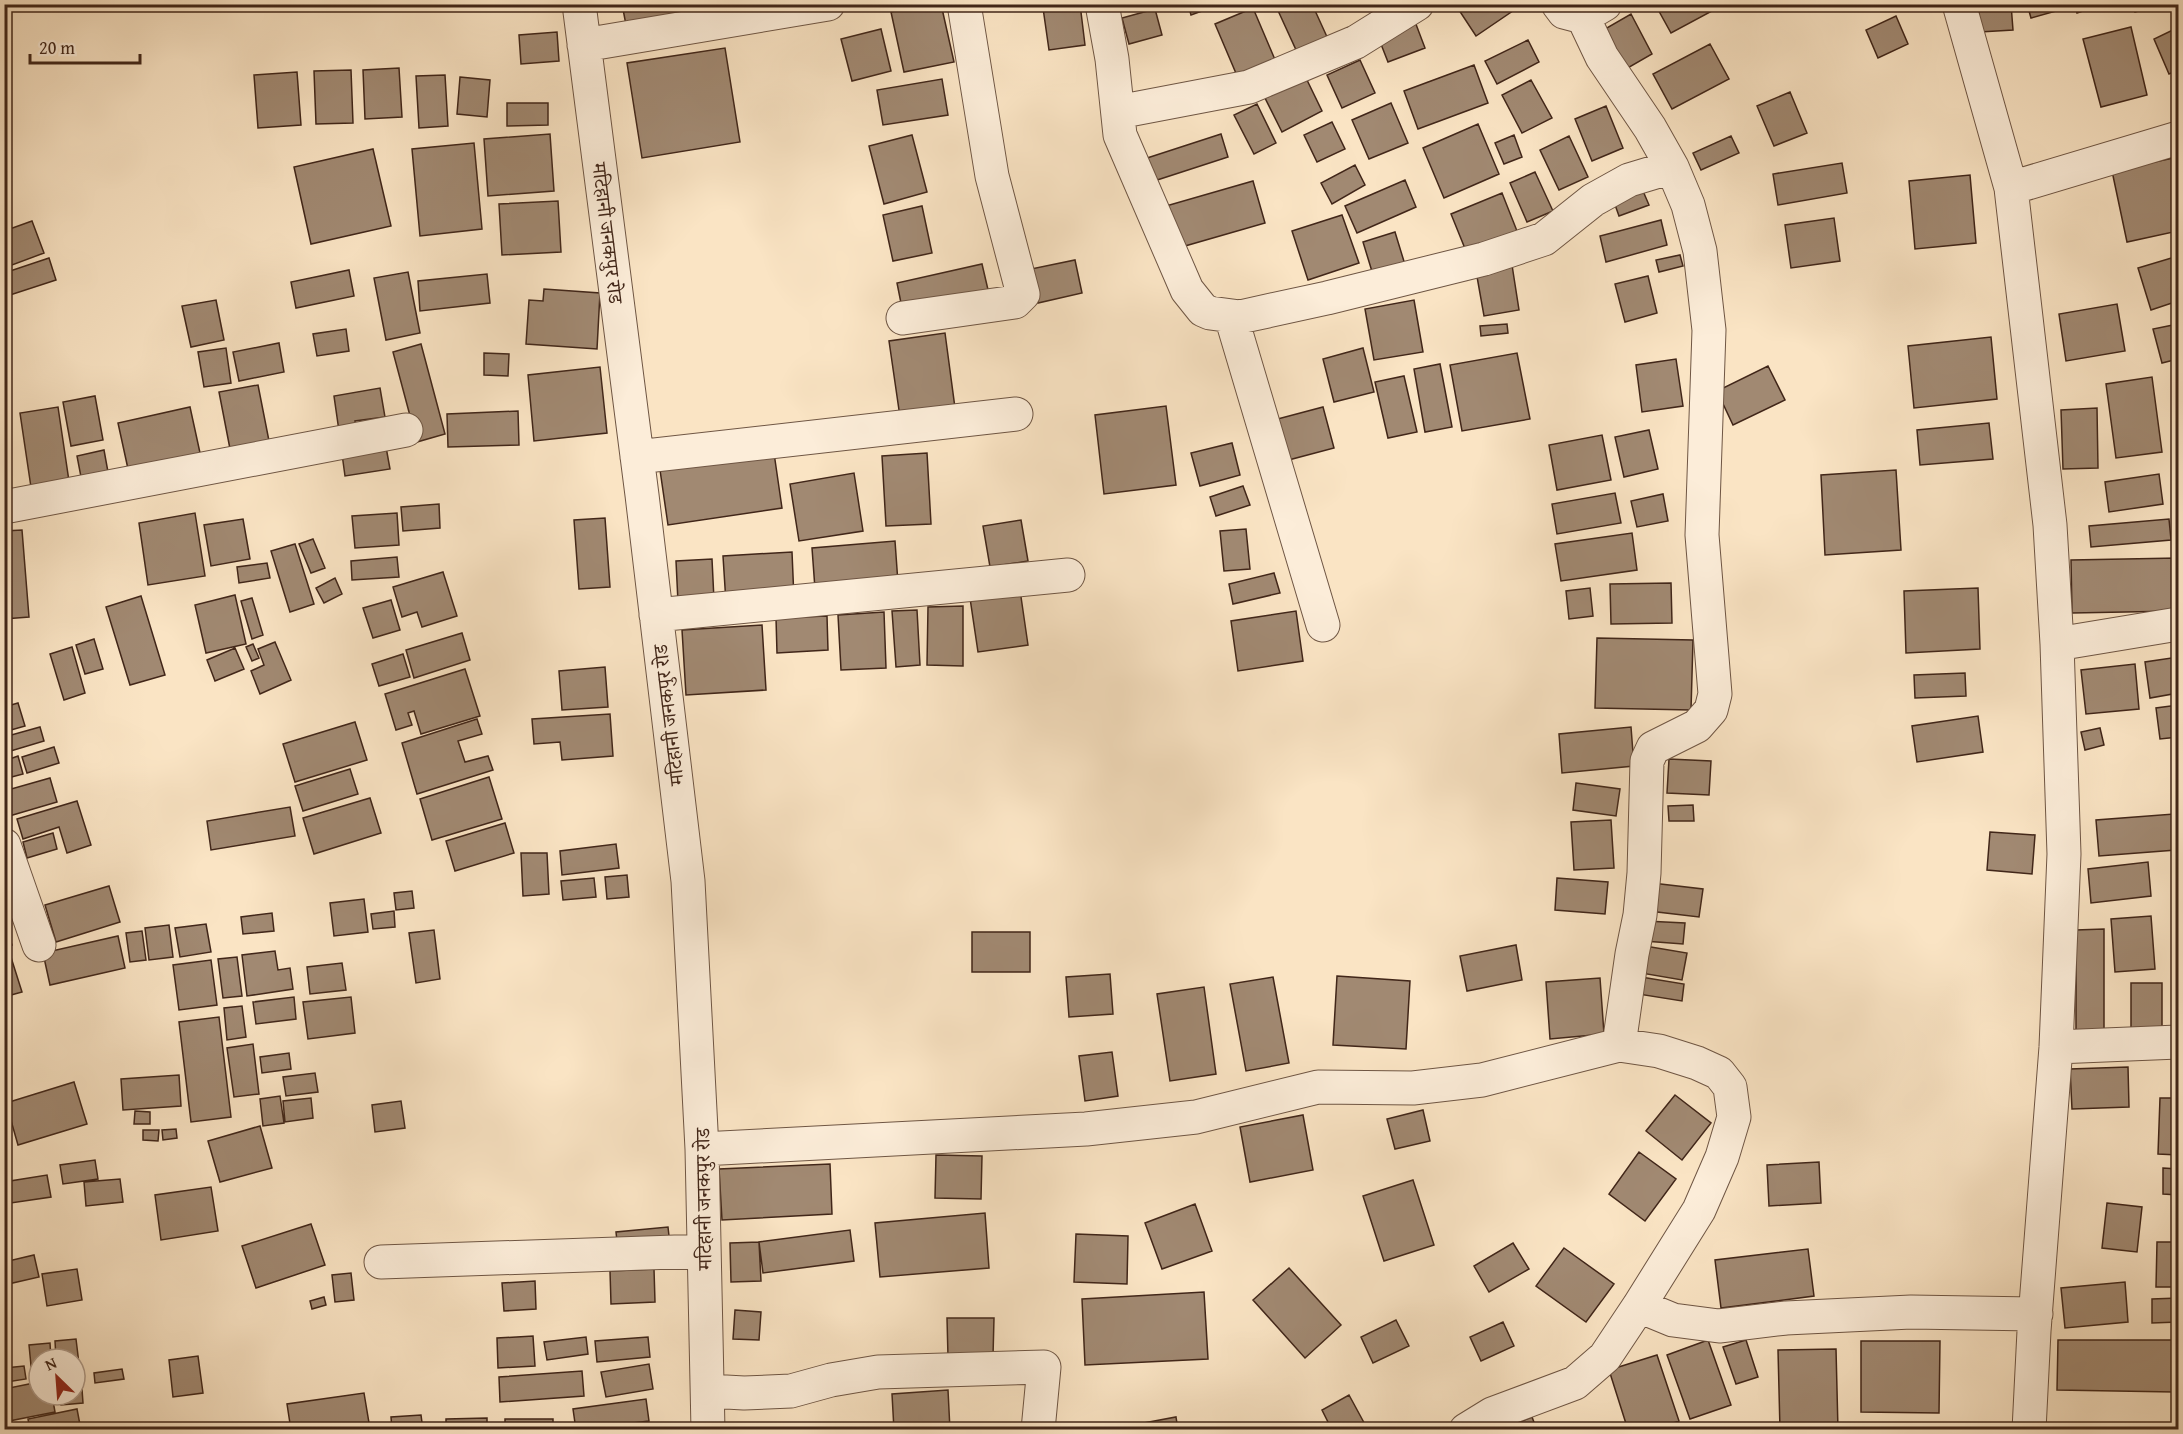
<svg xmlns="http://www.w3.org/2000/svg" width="2183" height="1434" font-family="'Gentium Book Plus','Noto Serif Devanagari',serif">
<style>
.building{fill:#a18972;stroke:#412619;stroke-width:1.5}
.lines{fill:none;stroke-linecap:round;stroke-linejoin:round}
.minor-casing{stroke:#6f5644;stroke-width:35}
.minor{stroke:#fcedd9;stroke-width:33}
.labels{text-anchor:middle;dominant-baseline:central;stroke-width:5;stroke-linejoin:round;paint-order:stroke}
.street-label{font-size:20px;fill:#412619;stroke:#fcedd9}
</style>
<rect width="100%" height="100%" fill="#fae4c4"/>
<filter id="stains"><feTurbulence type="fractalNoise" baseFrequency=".00333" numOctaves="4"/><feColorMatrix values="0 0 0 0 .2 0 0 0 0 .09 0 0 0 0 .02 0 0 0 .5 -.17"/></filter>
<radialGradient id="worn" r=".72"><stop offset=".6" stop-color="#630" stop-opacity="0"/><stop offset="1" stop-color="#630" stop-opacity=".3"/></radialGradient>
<path class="building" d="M622,4H688L689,14L626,25Z
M924,4H941L954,62L904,72L891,12Z
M1071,4H1080L1085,45L1049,50L1043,8Z
M1188,4H1221L1191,15Z
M1275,4H1312L1328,39L1297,52Z
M1455,4H1523L1476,36Z
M1655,4H1708L1712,11L1671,33Z
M1978,4H2011L2013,30L1980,32Z
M2027,4H2054L2056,11L2031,18Z
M2074,4H2103L2077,13Z
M2133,4H2162L2135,12Z
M1253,8L1276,62L1238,78L1215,24Z
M1155,9L1162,35L1129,44L1122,18Z
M1631,14L1652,54L1626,69L1605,29Z
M1896,16L1908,44L1878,58L1866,30Z
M1414,19L1425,48L1388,62L1377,34Z
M2131,27L2147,95L2101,107L2083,39Z
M2177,28L2178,70L2169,74L2154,39Z
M881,29L891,71L852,81L841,39Z
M557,32L559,61L521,64L519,35Z
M1528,40L1539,62L1497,84L1485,61Z
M1710,44L1729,79L1672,109L1653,74Z
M725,48L740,142L642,158L627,63Z
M1360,60L1375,93L1342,108L1327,75Z
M1474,65L1488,103L1418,129L1404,91Z
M399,68L402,117L365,119L363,70Z
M351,70L353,123L316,124L314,71Z
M297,72L301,125L258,128L254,75Z
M445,75L448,126L419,128L416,76Z
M460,77L490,80L487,117L457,114Z
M1306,78L1322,111L1282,132L1265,98Z
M942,79L948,115L883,125L877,90Z
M1531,80L1552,118L1522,133L1502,95Z
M1790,92L1807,133L1774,146L1757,106Z
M507,103H548V125L507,126Z
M1391,103L1408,143L1369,159L1352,120Z
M1257,104L1276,143L1254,154L1234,115Z
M1606,106L1623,148L1592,161L1575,119Z
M1332,122L1345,149L1317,162L1304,135Z
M1478,124L1499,174L1444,198L1423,148Z
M550,134L554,191L488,196L484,139Z
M1221,134L1228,157L1151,182L1144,159Z
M912,135L927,192L884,204L869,146Z
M1514,135L1522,157L1504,164L1495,143Z
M1569,136L1588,177L1559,190L1540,150Z
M1731,136L1739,153L1701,170L1693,153Z
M474,143L482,229L420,236L412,149Z
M373,149L391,226L311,244L294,167Z
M2178,157V231L2127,242L2112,171Z
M1842,163L1847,193L1778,205L1773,174Z
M1355,165L1365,185L1332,204L1321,183Z
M1535,172L1553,211L1527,222L1510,183Z
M1970,175L1976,243L1915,249L1909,181Z
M1405,180L1416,207L1357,233L1345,206Z
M1253,181L1265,223L1178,248L1166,206Z
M1643,191L1649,205L1619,216L1614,202Z
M1502,193L1517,231L1466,251L1451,214Z
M558,201L561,252L502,255L499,204Z
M922,206L932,253L893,261L883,215Z
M1342,215L1359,263L1308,280L1292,231Z
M1834,218L1840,261L1791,268L1785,225Z
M1661,220L1667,245L1606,262L1600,236Z
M32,221L44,253L4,268V231Z
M1395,232L1406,268L1374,278L1363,242Z
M1680,255L1683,266L1659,272L1656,260Z
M2178,256V301L2151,310L2138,268Z
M49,258L56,280L4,297V273Z
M1075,260L1082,293L1038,303L1031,269Z
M982,264L989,294L903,313L897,283Z
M1512,265L1519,310L1484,316L1476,271Z
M349,270L354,296L296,308L291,282Z
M408,272L420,333L386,340L374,278Z
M487,274L490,303L420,311L418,281Z
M1648,276L1657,313L1625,322L1615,284Z
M544,289L600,293L597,349L526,344L529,300L543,301Z
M216,300L224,340L191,347L182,306Z
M1414,300L1423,352L1374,360L1365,309Z
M2117,304L2125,351L2066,361L2059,314Z
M1507,324L1508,333L1481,336L1480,326Z
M2178,324V359L2162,363L2153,329Z
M346,329L349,351L317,356L313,334Z
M945,333L955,408L900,417L889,341Z
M1991,337L1997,399L1914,408L1908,346Z
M279,343L284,372L239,381L233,352Z
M421,344L445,434L417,442L393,352Z
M226,348L231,383L204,387L198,352Z
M1363,348L1374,392L1334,402L1323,359Z
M484,353L509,354L508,376L484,375Z
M1517,353L1530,419L1462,431L1450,365Z
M1676,359L1683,406L1642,412L1636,365Z
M1440,364L1452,427L1425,432L1414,369Z
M1768,366L1785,400L1733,425L1717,391Z
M600,367L607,433L534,441L528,375Z
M1404,376L1417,432L1388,438L1375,382Z
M2152,377L2162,452L2116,458L2106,384Z
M258,385L270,446L231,454L219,392Z
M380,388L385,417L355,421L357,435L340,438L334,396Z
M95,396L103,440L71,446L63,402Z
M1166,406L1176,485L1104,494L1095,415Z
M58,407L70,488L32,494L20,413Z
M190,407L202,462L130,478L118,423Z
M1323,407L1334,448L1281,462L1270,421Z
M2097,408L2098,468L2063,469L2061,410Z
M518,411L519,445L448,447L447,414Z
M1989,423L1993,459L1920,465L1917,430Z
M1649,430L1658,469L1624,477L1615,437Z
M1602,435L1611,480L1557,490L1549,445Z
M1232,443L1240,475L1200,486L1191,453Z
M386,447L390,469L345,476L342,454Z
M104,450L108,472L81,477L77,456Z
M774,453L782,508L668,525L660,470Z
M927,453L931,524L886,526L882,456Z
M1896,470L1901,550L1825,555L1821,475Z
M854,473L863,531L799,541L790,484Z
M2159,474L2163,504L2109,512L2105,482Z
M1243,486L1250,505L1216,516L1210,497Z
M1615,493L1621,523L1557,534L1552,504Z
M1663,494L1668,521L1637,527L1631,501Z
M439,504L440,528L403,531L401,507Z
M195,513L205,576L148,585L139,523Z
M397,513L399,545L355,548L352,516Z
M605,518L610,587L579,589L574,520Z
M243,519L250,559L211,566L204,525Z
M2169,519L2171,540L2091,547L2089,526Z
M1021,520L1028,561L990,567L983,526Z
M1246,529L1250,569L1224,571L1220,531Z
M22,530L29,617L4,619V531Z
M1632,533L1637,570L1561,581L1555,544Z
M313,539L325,568L311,573L299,544Z
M895,541L898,583L815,589L812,548Z
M295,544L314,604L290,612L271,551Z
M792,552L794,599L726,603L723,556Z
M397,557L399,577L352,580L351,561Z
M2178,558V611L2072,613L2071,560Z
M712,559L714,600L678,602L676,561Z
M267,563L270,578L239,583L237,567Z
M443,572L457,616L422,627L417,612L402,617L393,587Z
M1274,573L1280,593L1233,604L1229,584Z
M335,578L342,594L324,603L316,588Z
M1671,583L1672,623L1611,624L1610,584Z
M1590,588L1593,616L1569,619L1566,591Z
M1978,588L1980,649L1906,653L1904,591Z
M1020,590L1028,645L978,652L970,598Z
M235,595L246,644L206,653L195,605Z
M141,596L165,675L130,685L106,607Z
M252,598L263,635L252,639L241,601Z
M391,600L400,630L373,638L363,608Z
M963,606V666L927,665L928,607Z
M917,610L920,665L896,667L892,611Z
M1296,611L1303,661L1238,671L1231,621Z
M884,612L886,668L841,670L838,615Z
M827,616L828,650L777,653L776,618Z
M762,625L766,690L686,695L682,630Z
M462,633L470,660L414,678L406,650Z
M1597,638L1693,640L1691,710L1595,708Z
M94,639L103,669L85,674L76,645Z
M275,642L291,680L260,694L251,671L264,665L258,649Z
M253,644L259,658L252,661L246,647Z
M72,647L85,693L64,700L50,654Z
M235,648L244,669L215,681L207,660Z
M403,654L410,677L379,686L372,664Z
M2178,657V693L2150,698L2145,662Z
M2135,664L2139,709L2086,714L2081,670Z
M605,667L608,707L562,710L559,671Z
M465,669L480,716L421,734L414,711L408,713L412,725L396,730L385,694Z
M1965,673L1966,696L1915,698L1914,675Z
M18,703L25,726L4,732V707Z
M2178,705V737L2160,739L2156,708Z
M610,714L613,756L562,760L560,742L534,744L532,719Z
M1978,716L1983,752L1917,762L1912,726Z
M477,719L482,734L458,741L465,762L488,756L493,770L417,794L402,743Z
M355,722L367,760L295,782L283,744Z
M40,727L44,741L4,753V737Z
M1631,727L1634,766L1562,773L1559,734Z
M2100,728L2104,745L2085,750L2081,732Z
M54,747L59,763L27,773L22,757Z
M18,756L23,774L4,779V761Z
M1669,759L1711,761L1709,795L1667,793Z
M350,769L358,794L303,811L295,786Z
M489,777L502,819L432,840L420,799Z
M50,778L57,802L6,817L4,791Z
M1576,783L1620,789L1616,816L1573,810Z
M370,798L381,833L314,854L303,818Z
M77,801L91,845L67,853L59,827L23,839L17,819Z
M1693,805L1694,821H1669L1668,806Z
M290,807L295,836L211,850L207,821Z
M2174,814L2176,850L2099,856L2096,820Z
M1611,820L1614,868L1574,870L1571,822Z
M505,823L514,853L455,871L446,841Z
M1990,832L2035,835L2032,874L1987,870Z
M53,833L57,849L27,858L23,842Z
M616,844L619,868L562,875L560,851Z
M521,853H547L549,894L523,896Z
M2148,862L2151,896L2091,903L2088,869Z
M627,875L629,897L607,899L605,877Z
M594,878L596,897L563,900L561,881Z
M1557,878L1608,882L1605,914L1555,910Z
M1652,883L1703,889L1699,917L1649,911Z
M109,886L120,922L56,942L45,905Z
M412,891L414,908L396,910L394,893Z
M364,899L368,932L334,936L330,903Z
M394,911L395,927L373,929L371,914Z
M272,913L274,931L243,934L241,917Z
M2151,916L2155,969L2115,972L2111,919Z
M1645,921L1685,923L1683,944L1644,941Z
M4,922L12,945L4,948Z
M206,924L211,952L180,957L175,928Z
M169,925L173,957L149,960L145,928Z
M2104,929V1034L2076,1035V930Z
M434,930L440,979L416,983L409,933Z
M142,931L146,960L130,962L126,933Z
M972,932H1030V972H972Z
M118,936L125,968L50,985L43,953Z
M1516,945L1522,980L1467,991L1460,956Z
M1645,946L1687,953L1682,980L1641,973Z
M9,951L22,992L4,997V952Z
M275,951L278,970L290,968L293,989L247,996L242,955Z
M237,957L242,996L223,998L218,959Z
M211,960L217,1005L179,1010L173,965Z
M342,963L346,990L310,994L307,967Z
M1110,974L1113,1014L1069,1017L1066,977Z
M1337,976L1410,981L1406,1049L1333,1045Z
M1273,977L1289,1063L1246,1071L1230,984Z
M1641,977L1684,984L1682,1001L1638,994Z
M1600,978L1604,1034L1550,1039L1546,982Z
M2131,983H2162V1034L2131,1033Z
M1204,987L1216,1074L1170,1081L1157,994Z
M294,997L296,1019L256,1024L253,1002Z
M351,997L355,1033L308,1039L303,1002Z
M242,1006L246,1037L227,1040L224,1008Z
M219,1017L231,1117L191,1122L179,1022Z
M253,1044L259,1094L234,1097L227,1048Z
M1112,1052L1118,1096L1085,1101L1079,1056Z
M289,1053L291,1069L262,1073L260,1057Z
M2128,1067L2129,1107L2072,1109L2070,1069Z
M315,1073L318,1092L286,1096L283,1077Z
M179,1075L181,1106L123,1110L121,1079Z
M74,1082L87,1124L18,1145L6,1103Z
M1675,1095L1711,1123L1682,1160L1646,1131Z
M280,1096L284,1123L263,1126L260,1099Z
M311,1098L313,1118L285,1122L283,1101Z
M2160,1098H2178V1155L2158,1154Z
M401,1101L405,1128L375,1132L372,1105Z
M1423,1110L1430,1141L1395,1149L1387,1119Z
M135,1111L150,1112V1124H134Z
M1303,1115L1313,1170L1250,1182L1240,1127Z
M260,1126L272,1168L220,1182L208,1141Z
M176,1129L177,1138L163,1140L162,1130Z
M143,1130H159L158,1141L143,1140Z
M1639,1152L1676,1179L1645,1221L1609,1194Z
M936,1155L982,1156L981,1199L935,1198Z
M95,1160L98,1179L63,1184L60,1165Z
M1819,1162L1821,1203L1769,1206L1767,1165Z
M830,1164L832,1214L722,1220L719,1169Z
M2163,1168L2178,1169V1195L2163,1194Z
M47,1175L51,1197L4,1204V1182Z
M120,1179L123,1202L86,1206L84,1182Z
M1413,1180L1434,1245L1384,1261L1363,1196Z
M211,1187L218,1231L161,1240L155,1195Z
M2107,1203L2142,1207L2137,1252L2102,1248Z
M1195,1204L1212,1251L1162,1269L1145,1223Z
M985,1213L989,1268L880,1277L875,1223Z
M311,1224L325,1265L256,1288L242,1246Z
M668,1227L670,1245L618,1250L616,1232Z
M850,1230L854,1261L763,1273L759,1242Z
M1076,1234L1128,1236L1127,1284L1074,1282Z
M759,1242L761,1281L731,1282L730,1243Z
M2157,1242H2178V1287H2156Z
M1513,1243L1529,1269L1489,1292L1474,1266Z
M1564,1248L1614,1284L1586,1322L1536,1286Z
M1808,1249L1814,1296L1721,1308L1715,1260Z
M34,1255L39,1277L4,1285V1262Z
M1289,1268L1341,1325L1305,1358L1253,1300Z
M77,1269L82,1300L47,1306L42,1274Z
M654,1269L655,1302L611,1304L610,1271Z
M351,1273L354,1300L335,1302L332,1275Z
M535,1281L536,1309L504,1311L502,1283Z
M2125,1282L2128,1322L2065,1328L2061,1288Z
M1204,1292L1208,1359L1085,1365L1082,1299Z
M324,1297L326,1305L312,1309L310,1301Z
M2178,1298V1322L2152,1323V1299Z
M735,1310L761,1312L759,1340L733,1339Z
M947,1318H994L993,1356L948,1357Z
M1396,1320L1409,1346L1373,1363L1361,1337Z
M1503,1322L1514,1346L1481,1361L1470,1337Z
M533,1336L535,1366L498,1368L497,1338Z
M586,1337L588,1354L547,1360L544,1342Z
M648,1337L650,1357L597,1362L595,1341Z
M76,1339L80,1372H75V1359H56L55,1341Z
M1708,1340L1731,1405L1690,1419L1667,1355Z
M1746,1340L1758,1377L1736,1384L1723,1347Z
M2058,1340H2174V1392L2057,1390Z
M1861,1341H1940L1939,1413L1861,1412Z
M50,1343L51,1359H39V1375L32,1376L29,1345Z
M1836,1349L1838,1430H1780L1778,1350Z
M1657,1355L1679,1421L1654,1430H1628L1609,1370Z
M198,1356L203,1393L173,1397L169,1360Z
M649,1364L653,1389L606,1397L601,1372Z
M24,1366L26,1379L7,1382L5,1368Z
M122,1369L124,1379L95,1383L94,1373Z
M582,1371L584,1396L500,1402L499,1377Z
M81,1375L83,1403L61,1405L60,1395H75V1376Z
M39,1382V1395H52L55,1412L4,1422V1389Z
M948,1390L950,1430H894L892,1394Z
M364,1393L369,1423L326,1430H291L287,1404Z
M1349,1395L1368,1430H1332L1322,1410Z
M646,1399L649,1421L576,1430L573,1409Z
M77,1409L81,1430H30L28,1419Z
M421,1415L423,1430H392L391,1417Z
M1176,1417L1178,1430H1123L1122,1427Z
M1532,1417L1537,1430H1500Z
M487,1418V1430H446V1419Z
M505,1419H553V1430H505Z
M648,1426V1430H615Z"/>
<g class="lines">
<defs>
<path id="minor" d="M579,4L642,495L688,881L702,1149L708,1430
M1102,4L1112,59L1120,135L1187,290L1203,310L1210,313L1240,317L1327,298L1484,259L1544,239L1593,200L1629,180L1672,167
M1558,4L1564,12L1583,17
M1605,4L1583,17L1602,57L1650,128L1672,167L1688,205L1700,251L1709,330L1702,535L1715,694L1711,710L1697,726L1653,748L1647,761L1644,873L1640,915L1632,954L1619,1045
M1959,4L2011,188L2050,525L2057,644L2064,854L2056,1047L2034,1331L2029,1430
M584,45L828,4
M1118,112L1249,87L1356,42L1417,4
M2011,188L2178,138
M1231,316L1323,625
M903,318L1015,302L1023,294L992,176L964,4
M637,457L1016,414
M4,507L406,430
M656,615L1068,575
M2057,644L2178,624
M4,845L39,945
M2056,1047L2178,1042
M702,1149L1086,1129L1196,1117L1318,1087L1413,1088L1482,1080L1619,1045L1659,1051L1697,1063L1719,1073L1730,1087L1734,1117L1722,1157L1699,1210L1639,1306L1605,1357L1575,1383L1492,1414L1466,1430
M381,1262L704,1251
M1639,1306L1673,1320L1719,1326L1786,1318L1911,1312L2036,1314
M708,1391L744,1393L791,1391L831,1380L878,1372L1044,1367L1038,1430"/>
</defs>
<use href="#minor" class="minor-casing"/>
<use href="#minor" class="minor"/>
</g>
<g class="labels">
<g class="street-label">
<text transform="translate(608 233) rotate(83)">मटिहानी जनकपुर रोड</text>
<text transform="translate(668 715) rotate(-97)">मटिहानी जनकपुर रोड</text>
<text transform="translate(703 1199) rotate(-91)">मटिहानी जनकपुर रोड</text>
</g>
</g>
<rect width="2183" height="1434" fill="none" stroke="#fae4c4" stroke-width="24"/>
<rect x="6" y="6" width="2171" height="1422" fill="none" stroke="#412619" stroke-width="3"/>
<rect x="12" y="12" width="2159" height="1410" fill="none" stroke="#412619" stroke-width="1.5"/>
<g transform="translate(57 1377) rotate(335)"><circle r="28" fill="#fcedd9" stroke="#b19d8c" stroke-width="1.5"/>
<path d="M0-4.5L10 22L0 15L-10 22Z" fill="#8f2418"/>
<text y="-9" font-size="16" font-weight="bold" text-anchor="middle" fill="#412619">N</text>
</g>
<path d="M30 54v9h110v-9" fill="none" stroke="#412619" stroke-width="3"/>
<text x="39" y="54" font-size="18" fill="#412619" stroke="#fcedd9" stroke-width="4.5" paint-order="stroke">20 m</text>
<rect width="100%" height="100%" filter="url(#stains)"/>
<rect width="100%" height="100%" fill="url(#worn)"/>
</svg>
